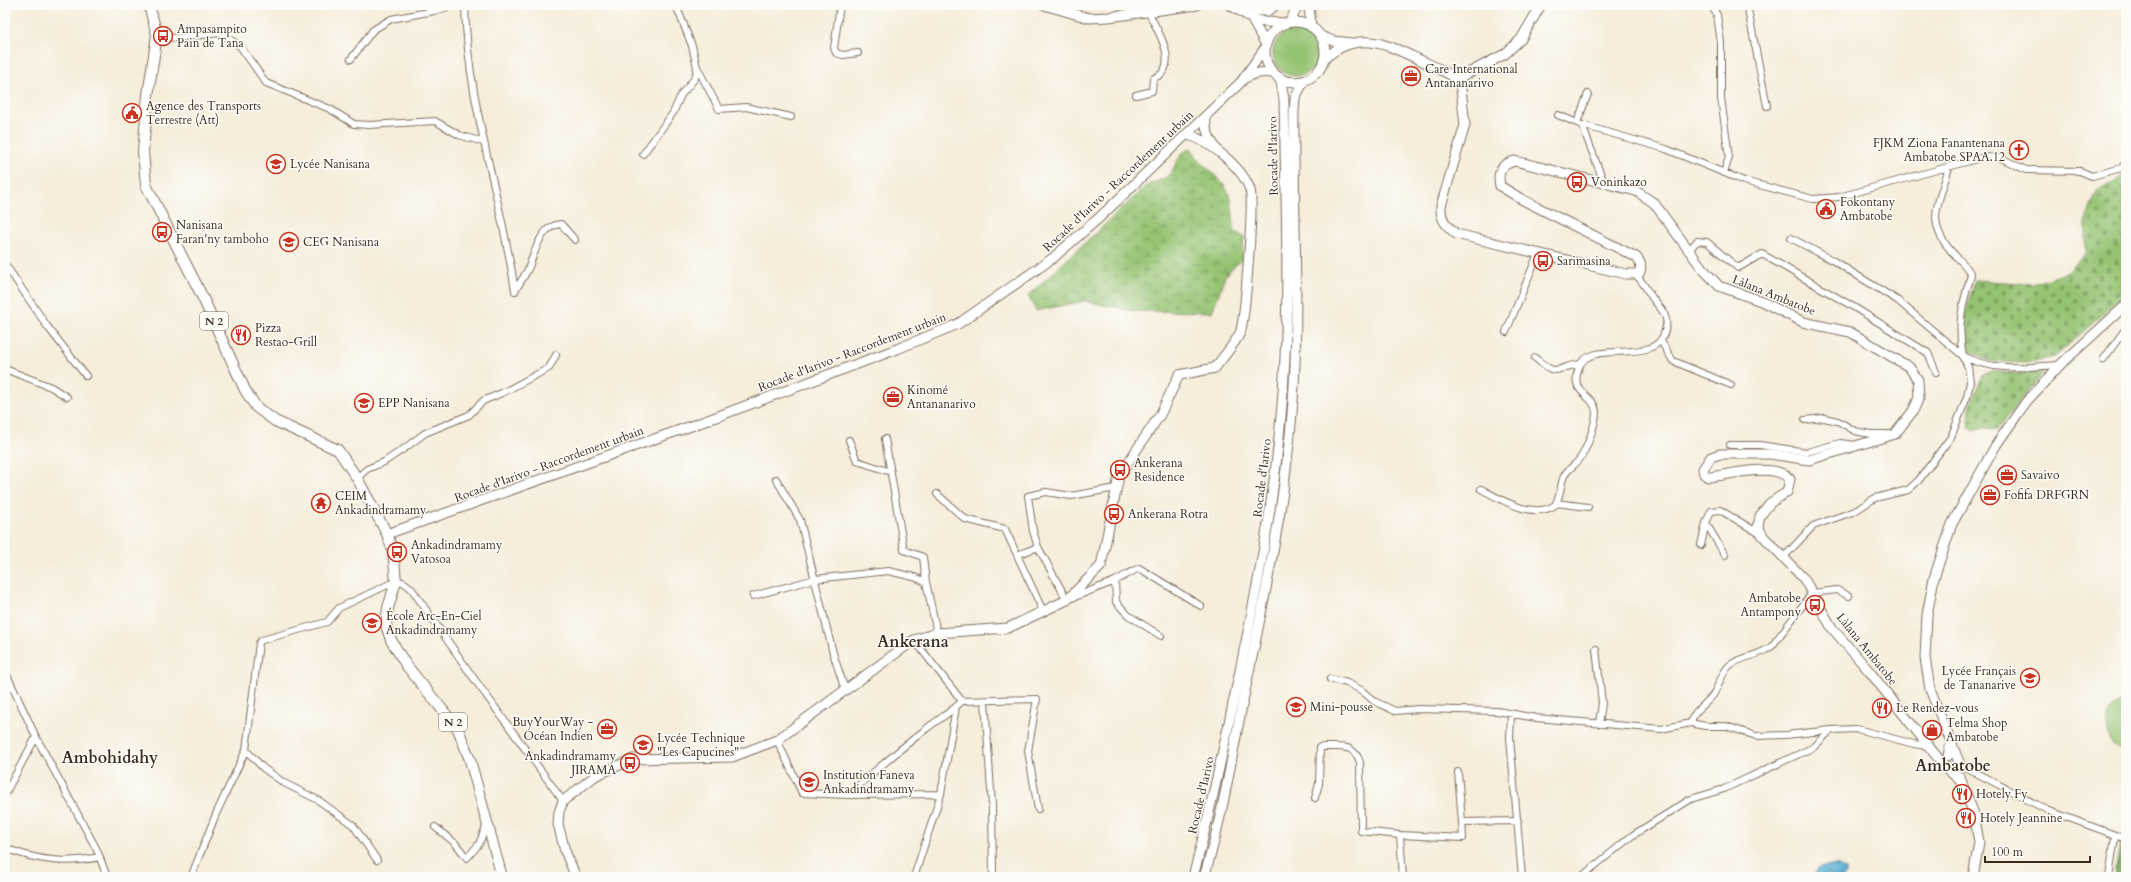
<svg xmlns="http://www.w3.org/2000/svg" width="2131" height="882" font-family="Cardo,serif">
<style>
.forest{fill:url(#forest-firs);stroke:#5a6a41}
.wetland{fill:url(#wetland-marsh);stroke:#687648}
.cemetery{fill:url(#cemetery-stones);stroke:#687648}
.garden{fill:#95c372;stroke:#687648}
.water{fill:url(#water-waves);stroke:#496c79}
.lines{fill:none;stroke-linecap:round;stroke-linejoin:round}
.street-casing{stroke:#7c6e60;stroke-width:8}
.secondary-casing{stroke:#7c6e60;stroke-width:11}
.primary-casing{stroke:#7c6e60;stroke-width:12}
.street{stroke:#fff;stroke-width:6}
.secondary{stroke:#fff;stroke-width:9}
.primary{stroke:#fff;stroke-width:10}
.labels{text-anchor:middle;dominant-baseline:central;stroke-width:3;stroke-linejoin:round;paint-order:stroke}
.shield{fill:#fdfcf7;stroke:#75695f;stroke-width:1}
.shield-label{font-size:11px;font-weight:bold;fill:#3b2a1e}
.poi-label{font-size:12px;fill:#3b2a1e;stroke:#fdfcf7;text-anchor:start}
.street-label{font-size:12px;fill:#3b2a1e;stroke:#fdfcf7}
.district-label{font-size:16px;font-weight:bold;fill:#3b2a1e;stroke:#fdfcf7}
</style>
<defs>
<pattern id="forest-firs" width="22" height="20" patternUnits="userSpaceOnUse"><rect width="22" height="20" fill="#78a964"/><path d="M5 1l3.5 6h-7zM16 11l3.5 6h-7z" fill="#648a52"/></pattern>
<pattern id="wetland-marsh" width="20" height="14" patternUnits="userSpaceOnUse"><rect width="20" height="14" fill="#95c372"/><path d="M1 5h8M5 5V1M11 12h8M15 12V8" fill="none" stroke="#7b9f5d"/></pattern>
<pattern id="cemetery-stones" width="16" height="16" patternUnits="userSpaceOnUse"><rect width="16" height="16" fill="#95c372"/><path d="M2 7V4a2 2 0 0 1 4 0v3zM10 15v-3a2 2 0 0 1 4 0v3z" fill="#7b9f5d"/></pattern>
<pattern id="water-waves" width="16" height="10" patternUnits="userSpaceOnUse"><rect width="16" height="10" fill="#57aed4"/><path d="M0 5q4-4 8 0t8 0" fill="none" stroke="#498eab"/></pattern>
</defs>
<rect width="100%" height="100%" fill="#fdfcf7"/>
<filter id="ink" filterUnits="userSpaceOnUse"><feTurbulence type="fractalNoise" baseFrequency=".025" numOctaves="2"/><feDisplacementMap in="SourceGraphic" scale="8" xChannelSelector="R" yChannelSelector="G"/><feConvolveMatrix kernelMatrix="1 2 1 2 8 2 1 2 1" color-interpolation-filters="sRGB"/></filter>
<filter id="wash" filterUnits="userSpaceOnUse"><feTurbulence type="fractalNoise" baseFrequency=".012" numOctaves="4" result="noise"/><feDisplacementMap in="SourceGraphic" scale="16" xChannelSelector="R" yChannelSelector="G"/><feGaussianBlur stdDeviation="0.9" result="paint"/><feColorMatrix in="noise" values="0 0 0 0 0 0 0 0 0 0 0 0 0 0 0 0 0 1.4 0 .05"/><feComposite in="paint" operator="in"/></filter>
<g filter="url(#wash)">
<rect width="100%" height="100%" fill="#f6edda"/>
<path class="forest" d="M2120,841L2126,843V877H2115Z"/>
<path class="wetland" d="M1191,148C1199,163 1213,172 1224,185C1233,197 1233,216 1234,231L1244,237L1242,259L1226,274L1212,312L1133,311L1084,301L1036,311L1028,296L1146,186L1169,176L1182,153Z"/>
<path class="cemetery" d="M2126,172V293L2055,357L2026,363L1988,361L1966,348L1964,318L1975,280L2032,284L2068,272L2086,253V220L2097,191L2115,182Z
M1994,370L2011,374L2044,371L1997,429L1984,428L1974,431L1970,428C1966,410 1976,391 1983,375Z"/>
<path class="garden" d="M1273 53a23 23 0 1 1 46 0a23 23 0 1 1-46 0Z
M2126,700V752L2113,746C2105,728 2101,706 2126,700Z"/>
<path class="water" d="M1837,865L1847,871L1844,877H1811L1818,868Z"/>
</g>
<g filter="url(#ink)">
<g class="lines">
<defs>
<path id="street" d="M465,5C467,103 501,195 515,291
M840,5L834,48L836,53L843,55L858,53
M1711,5L1717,15L1721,43V98L1729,157L1724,173
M1747,5L1767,106
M1239,8C1252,11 1269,18 1277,5
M157,35L175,38L220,33L240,46L266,83L330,109L354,124L369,125L435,121L459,135L483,142
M351,59L373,30L391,19L434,11L455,5
M697,67L719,109L746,107L791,117
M1136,95L1152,91L1153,79C1156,76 1158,77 1161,74C1177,58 1155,27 1148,11
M1558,115L1582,125L1666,149L1744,181L1813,199L1839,197L1984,157L2001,158L2026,170L2080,171L2092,176L2121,168L2126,163
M1577,123L1588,94
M1582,125L1604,183
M643,154L673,113L681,95L695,78L696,73L697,67L692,46L676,5
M1949,167C1940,202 1924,220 1951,251C1958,259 1967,265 1971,275C1962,305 1957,324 1963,356C1993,372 2027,367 2060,365
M1689,250L1697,241L1707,242L1738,268L1762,254L1852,306L1928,353L1936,372
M5,264L47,326L86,376
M515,291C519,284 524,277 528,269C535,253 540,225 561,224L575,240
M1506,332L1538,254
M1661,341L1673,361L1731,385
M1535,358C1560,379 1554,367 1580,364
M2103,360L2126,328
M5,369L51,387L67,397
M1805,420L1824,418L1838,421L1855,431L1870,434H1886
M885,439L904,550L923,557L926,582
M849,440L857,461L891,472
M1730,445H1760L1807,452L1840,443L1856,445
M357,478L367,469L384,462L405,448L425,433L469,415L483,401L504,392L549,368L556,355
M776,479L800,520L833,653L845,690
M1481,489C1500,499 1533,520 1555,505C1561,496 1560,485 1564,476C1567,470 1574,466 1579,460C1586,451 1596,424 1596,412C1595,394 1568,394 1579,367C1591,338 1653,366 1664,334C1666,328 1668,322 1665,316C1663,309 1657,305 1653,299C1647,290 1643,282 1636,275
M937,494L965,519L1005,529L1043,611
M1556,503L1588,507
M1706,523L1725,555
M1701,545L1706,523L1711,511L1720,510L1762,535
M1038,547L1033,531L1028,496L1046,492L1071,496L1116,488
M1017,555L1038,547L1067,600L1115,581L1116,602L1128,615L1161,636
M1784,557L1813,526L1855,511L1875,498L1908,490L1919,480L1951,437L1967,397L1970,382L1968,367L1963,356L1897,300L1832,260L1791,238
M1115,581L1139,568L1201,606
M753,596L815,579L888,571L914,577L926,582L937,633
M914,640L962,701
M1596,649L1602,703L1599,724
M5,671L36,737L97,850L107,877
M1330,679L1347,683L1361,690L1374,701L1395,711L1419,709L1497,711L1536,718L1661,729L1691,723L1705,726H1726L1756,736L1786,735L1831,730L1814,747L1724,789L1691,799L1633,835L1581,877
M985,701L992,806L993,876
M1511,714L1510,738L1522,877
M1691,723C1693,710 1706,705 1713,695C1719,686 1722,671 1730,665C1743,656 1760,656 1772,646L1812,593L1837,590L1849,596
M1831,730L1857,729L1914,744L1928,746
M777,740L802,793L848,795C873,772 899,750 926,729C938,719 952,712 962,701L1037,699L1028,751L1038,809
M246,750L263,768L284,783L318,800L353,825L377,860
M1959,764L2047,810L2126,839
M1458,772L1462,822
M5,794L36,737
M848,795L941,794
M1315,798L1319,784L1320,747C1339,748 1353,742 1360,762L1361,831L1400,835
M435,827L455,843L467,858L479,844L487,824
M5,848C38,861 65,864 100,857
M191,877L216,814L246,750L259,643L262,640L327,622L339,608L396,581L403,582L411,588L470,673L563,801
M914,877L941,794L956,707
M1403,877L1400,835L1463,838L1462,822L1518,821
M2109,877L2115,836"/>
<path id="secondary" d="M1044,5L1089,18L1109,17L1197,5
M1230,5L1251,18L1265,43
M1309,5L1311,27
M1251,18L1264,22L1285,23
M1265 52a30 30 0 1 1 60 0a30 30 0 1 1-60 0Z
M1290,22L1298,5
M1321,36L1333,41L1352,43
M1324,59C1357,30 1384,43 1418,59C1431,65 1445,71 1457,79L1461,89L1465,125L1441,206C1440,220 1447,226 1456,234L1626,274H1639C1642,268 1641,262 1636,257L1523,200L1500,186C1497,172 1501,164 1515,161L1636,191L1654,203L1702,268L1719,286L1761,301L1803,322L1850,332L1909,367L1918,380L1919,398L1913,411L1895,434L1809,460L1770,454H1720L1711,457L1703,469L1704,474L1708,477C1730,475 1774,462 1790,479L1787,492L1770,503L1760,516L1758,526L1763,536L1804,579L1832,628L1869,671L1946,768L1962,782
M1245,78C1255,73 1263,71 1275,74
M1457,79L1505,54L1521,39L1541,5
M1206,116C1204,130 1210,139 1217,150
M387,534L708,420L897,349L958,324L1053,258L1100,217L1241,82L1265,48
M1948,756L1951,742
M1948,769H1955L1959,762L1930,689L1925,658L1927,615L1934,578L1952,524L1996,445L2026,402L2060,365L2126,305
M1959,776L1974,814L1979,842L1973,877
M576,877L565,851L558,824L559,812L563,801L595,776L633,759L732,757L777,740L914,640L937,633L1008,628L1067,600L1101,566L1119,476L1160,415L1179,375L1215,368C1223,357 1234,345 1240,333C1245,322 1254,201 1250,190C1243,168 1209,140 1188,135
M1193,877C1212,806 1227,733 1242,661C1258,583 1273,506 1280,427C1291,318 1286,208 1284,99L1281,82L1277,76
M1204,877C1223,817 1232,753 1245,691C1268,582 1291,475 1295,364C1298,280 1293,195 1294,111L1295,98L1304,81"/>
<path id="primary" d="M149,5L157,35L148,95L143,152L146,185L202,296L245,390L256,407L275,421L338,450L357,478L387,534L393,551L396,581L388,608L386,625L391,640L406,665L458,729L470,760L502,877"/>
</defs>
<use href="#street" class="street-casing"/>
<use href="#secondary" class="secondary-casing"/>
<use href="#primary" class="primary-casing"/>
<use href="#street" class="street"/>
<use href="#secondary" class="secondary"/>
<use href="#primary" class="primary"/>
</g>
</g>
<defs>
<symbol id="bus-ring" viewBox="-11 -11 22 22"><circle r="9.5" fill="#fdfcf7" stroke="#c8321e" stroke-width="1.5"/><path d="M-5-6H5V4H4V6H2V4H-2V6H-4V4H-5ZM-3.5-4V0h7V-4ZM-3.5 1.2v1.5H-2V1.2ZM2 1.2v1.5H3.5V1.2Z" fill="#c8321e"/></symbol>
<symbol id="office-ring" viewBox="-11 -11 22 22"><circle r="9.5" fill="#fdfcf7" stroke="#c8321e" stroke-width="1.5"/><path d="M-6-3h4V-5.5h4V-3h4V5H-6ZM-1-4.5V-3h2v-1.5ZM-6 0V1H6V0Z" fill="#c8321e"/></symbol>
<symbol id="civic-ring" viewBox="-11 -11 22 22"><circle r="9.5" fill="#fdfcf7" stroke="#c8321e" stroke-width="1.5"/><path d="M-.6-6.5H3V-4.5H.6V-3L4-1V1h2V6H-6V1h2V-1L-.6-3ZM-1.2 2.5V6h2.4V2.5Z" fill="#c8321e"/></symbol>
<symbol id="church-ring" viewBox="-11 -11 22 22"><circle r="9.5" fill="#fdfcf7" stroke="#c8321e" stroke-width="1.5"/><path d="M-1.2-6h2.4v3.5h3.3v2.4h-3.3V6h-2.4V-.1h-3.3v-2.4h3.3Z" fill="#c8321e"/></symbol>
<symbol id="school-ring" viewBox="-11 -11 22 22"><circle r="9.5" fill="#fdfcf7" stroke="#c8321e" stroke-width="1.5"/><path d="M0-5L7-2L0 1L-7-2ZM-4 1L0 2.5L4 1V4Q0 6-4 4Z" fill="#c8321e"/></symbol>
<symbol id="restaurant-ring" viewBox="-11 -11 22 22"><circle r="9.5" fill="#fdfcf7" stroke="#c8321e" stroke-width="1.5"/><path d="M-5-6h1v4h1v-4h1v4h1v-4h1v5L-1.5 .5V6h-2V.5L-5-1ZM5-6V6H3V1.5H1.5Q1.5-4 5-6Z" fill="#c8321e"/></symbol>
<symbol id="temple-ring" viewBox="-11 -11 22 22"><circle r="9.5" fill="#fdfcf7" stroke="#c8321e" stroke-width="1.5"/><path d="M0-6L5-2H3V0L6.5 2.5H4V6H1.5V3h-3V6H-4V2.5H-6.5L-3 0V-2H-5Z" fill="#c8321e"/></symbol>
<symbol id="shop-ring" viewBox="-11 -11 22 22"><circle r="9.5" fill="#fdfcf7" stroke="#c8321e" stroke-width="1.5"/><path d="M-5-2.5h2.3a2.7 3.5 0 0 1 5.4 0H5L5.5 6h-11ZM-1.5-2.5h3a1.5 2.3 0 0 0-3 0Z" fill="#c8321e"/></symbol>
<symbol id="university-ring" viewBox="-11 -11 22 22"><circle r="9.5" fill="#fdfcf7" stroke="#c8321e" stroke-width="1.5"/><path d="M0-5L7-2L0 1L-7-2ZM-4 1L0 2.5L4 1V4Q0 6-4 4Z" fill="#c8321e"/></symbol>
</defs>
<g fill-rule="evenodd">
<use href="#bus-ring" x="152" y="25" width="22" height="22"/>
<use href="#office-ring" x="1400" y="65" width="22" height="22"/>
<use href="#civic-ring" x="121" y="102" width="22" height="22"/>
<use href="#church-ring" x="2008" y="139" width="22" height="22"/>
<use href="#school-ring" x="265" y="153" width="22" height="22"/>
<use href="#bus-ring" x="1566" y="171" width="22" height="22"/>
<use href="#civic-ring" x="1815" y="198" width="22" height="22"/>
<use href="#bus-ring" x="151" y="221" width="22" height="22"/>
<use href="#school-ring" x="278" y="231" width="22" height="22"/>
<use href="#bus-ring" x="1532" y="250" width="22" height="22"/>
<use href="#restaurant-ring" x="230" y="324" width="22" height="22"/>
<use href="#office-ring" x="882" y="386" width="22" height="22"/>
<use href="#school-ring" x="353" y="392" width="22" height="22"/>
<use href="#bus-ring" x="1109" y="459" width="22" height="22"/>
<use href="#office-ring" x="1996" y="464" width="22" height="22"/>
<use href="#office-ring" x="1979" y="484" width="22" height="22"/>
<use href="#temple-ring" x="310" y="492" width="22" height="22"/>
<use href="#bus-ring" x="1103" y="503" width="22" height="22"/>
<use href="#bus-ring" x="386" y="541" width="22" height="22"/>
<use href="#bus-ring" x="1804" y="594" width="22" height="22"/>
<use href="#school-ring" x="361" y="612" width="22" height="22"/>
<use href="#school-ring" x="2019" y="667" width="22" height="22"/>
<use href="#school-ring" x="1285" y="696" width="22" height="22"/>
<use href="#restaurant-ring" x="1871" y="697" width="22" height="22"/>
<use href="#office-ring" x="596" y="718" width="22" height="22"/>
<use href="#shop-ring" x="1921" y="719" width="22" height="22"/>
<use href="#school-ring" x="632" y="734" width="22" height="22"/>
<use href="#bus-ring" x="619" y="752" width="22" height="22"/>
<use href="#university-ring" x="798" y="771" width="22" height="22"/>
<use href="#restaurant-ring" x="1951" y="783" width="22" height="22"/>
<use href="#restaurant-ring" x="1955" y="807" width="22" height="22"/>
</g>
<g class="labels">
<g class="shield">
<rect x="200" y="312" width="28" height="18" rx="3"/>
<rect x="439" y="713" width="28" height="18" rx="3"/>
</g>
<g class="shield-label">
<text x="214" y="321">N 2</text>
<text x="453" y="722">N 2</text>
</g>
<g class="poi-label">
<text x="177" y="29">Ampasampito<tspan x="177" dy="14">Pain de Tana</tspan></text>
<text x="1425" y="69">Care International<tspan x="1425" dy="14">Antananarivo</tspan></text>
<text x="146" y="106">Agence des Transports<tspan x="146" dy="14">Terrestre (Att)</tspan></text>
<text x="2005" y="143" text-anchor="end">FJKM Ziona Fanantenana<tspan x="2005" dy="14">Ambatobe SPAA.12</tspan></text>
<text x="290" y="164">Lycée Nanisana</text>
<text x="1591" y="182">Voninkazo</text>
<text x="1840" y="202">Fokontany<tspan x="1840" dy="14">Ambatobe</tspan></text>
<text x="176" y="225">Nanisana<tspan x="176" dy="14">Faran'ny tamboho</tspan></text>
<text x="303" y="242">CEG Nanisana</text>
<text x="1557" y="261">Sarimasina</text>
<text x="255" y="328">Pizza<tspan x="255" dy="14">Restao-Grill</tspan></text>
<text x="907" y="390">Kinomé<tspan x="907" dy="14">Antananarivo</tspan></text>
<text x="378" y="403">EPP Nanisana</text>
<text x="1134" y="463">Ankerana<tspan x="1134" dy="14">Residence</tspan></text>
<text x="2021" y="475">Savaivo</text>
<text x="2004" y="495">Fofifa DRFGRN</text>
<text x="335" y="496">CEIM<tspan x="335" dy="14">Ankadindramamy</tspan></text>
<text x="1128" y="514">Ankerana Rotra</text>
<text x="411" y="545">Ankadindramamy<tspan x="411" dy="14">Vatosoa</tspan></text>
<text x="1801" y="598" text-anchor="end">Ambatobe<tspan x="1801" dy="14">Antampony</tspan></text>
<text x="386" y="616">École Arc-En-Ciel<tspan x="386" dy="14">Ankadindramamy</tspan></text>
<text x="2016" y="671" text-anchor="end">Lycée Français<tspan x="2016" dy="14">de Tananarive</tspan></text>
<text x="1310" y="707">Mini-pousse</text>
<text x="1896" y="708">Le Rendez-vous</text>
<text x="593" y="722" text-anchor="end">BuyYourWay -<tspan x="593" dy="14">Océan Indien</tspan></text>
<text x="1946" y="723">Telma Shop<tspan x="1946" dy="14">Ambatobe</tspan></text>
<text x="657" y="738">Lycée Technique<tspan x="657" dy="14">"Les Capucines"</tspan></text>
<text x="616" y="756" text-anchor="end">Ankadindramamy<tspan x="616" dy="14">JIRAMA</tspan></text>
<text x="823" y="775">Institution Faneva<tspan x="823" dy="14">Ankadindramamy</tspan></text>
<text x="1976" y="794">Hotely Fy</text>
<text x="1980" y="818">Hotely Jeannine</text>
</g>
<g class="street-label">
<text transform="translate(1273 156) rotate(-91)">Rocade d'Iarivo</text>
<text transform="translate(1118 181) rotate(-43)">Rocade d'Iarivo - Raccordement urbain</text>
<text transform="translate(1774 295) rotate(22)">Làlana Ambatobe</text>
<text transform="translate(852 352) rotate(-21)">Rocade d'Iarivo - Raccordement urbain</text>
<text transform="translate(549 464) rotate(-20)">Rocade d'Iarivo - Raccordement urbain</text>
<text transform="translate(1262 478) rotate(-83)">Rocade d'Iarivo</text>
<text transform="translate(1867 649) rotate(51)">Làlana Ambatobe</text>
<text transform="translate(1201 795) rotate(-77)">Rocade d'Iarivo</text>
</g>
<g class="district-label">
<text x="913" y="642">Ankerana</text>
<text x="110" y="758">Ambohidahy</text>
<text x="1953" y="766">Ambatobe</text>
</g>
</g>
<rect width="2131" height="882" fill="none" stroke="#fdfcf7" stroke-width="20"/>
<path d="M1985 856v6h105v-6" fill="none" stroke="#3b2a1e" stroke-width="2"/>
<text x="1991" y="856" font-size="12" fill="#3b2a1e" stroke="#fdfcf7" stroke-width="3" paint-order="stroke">100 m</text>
</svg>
